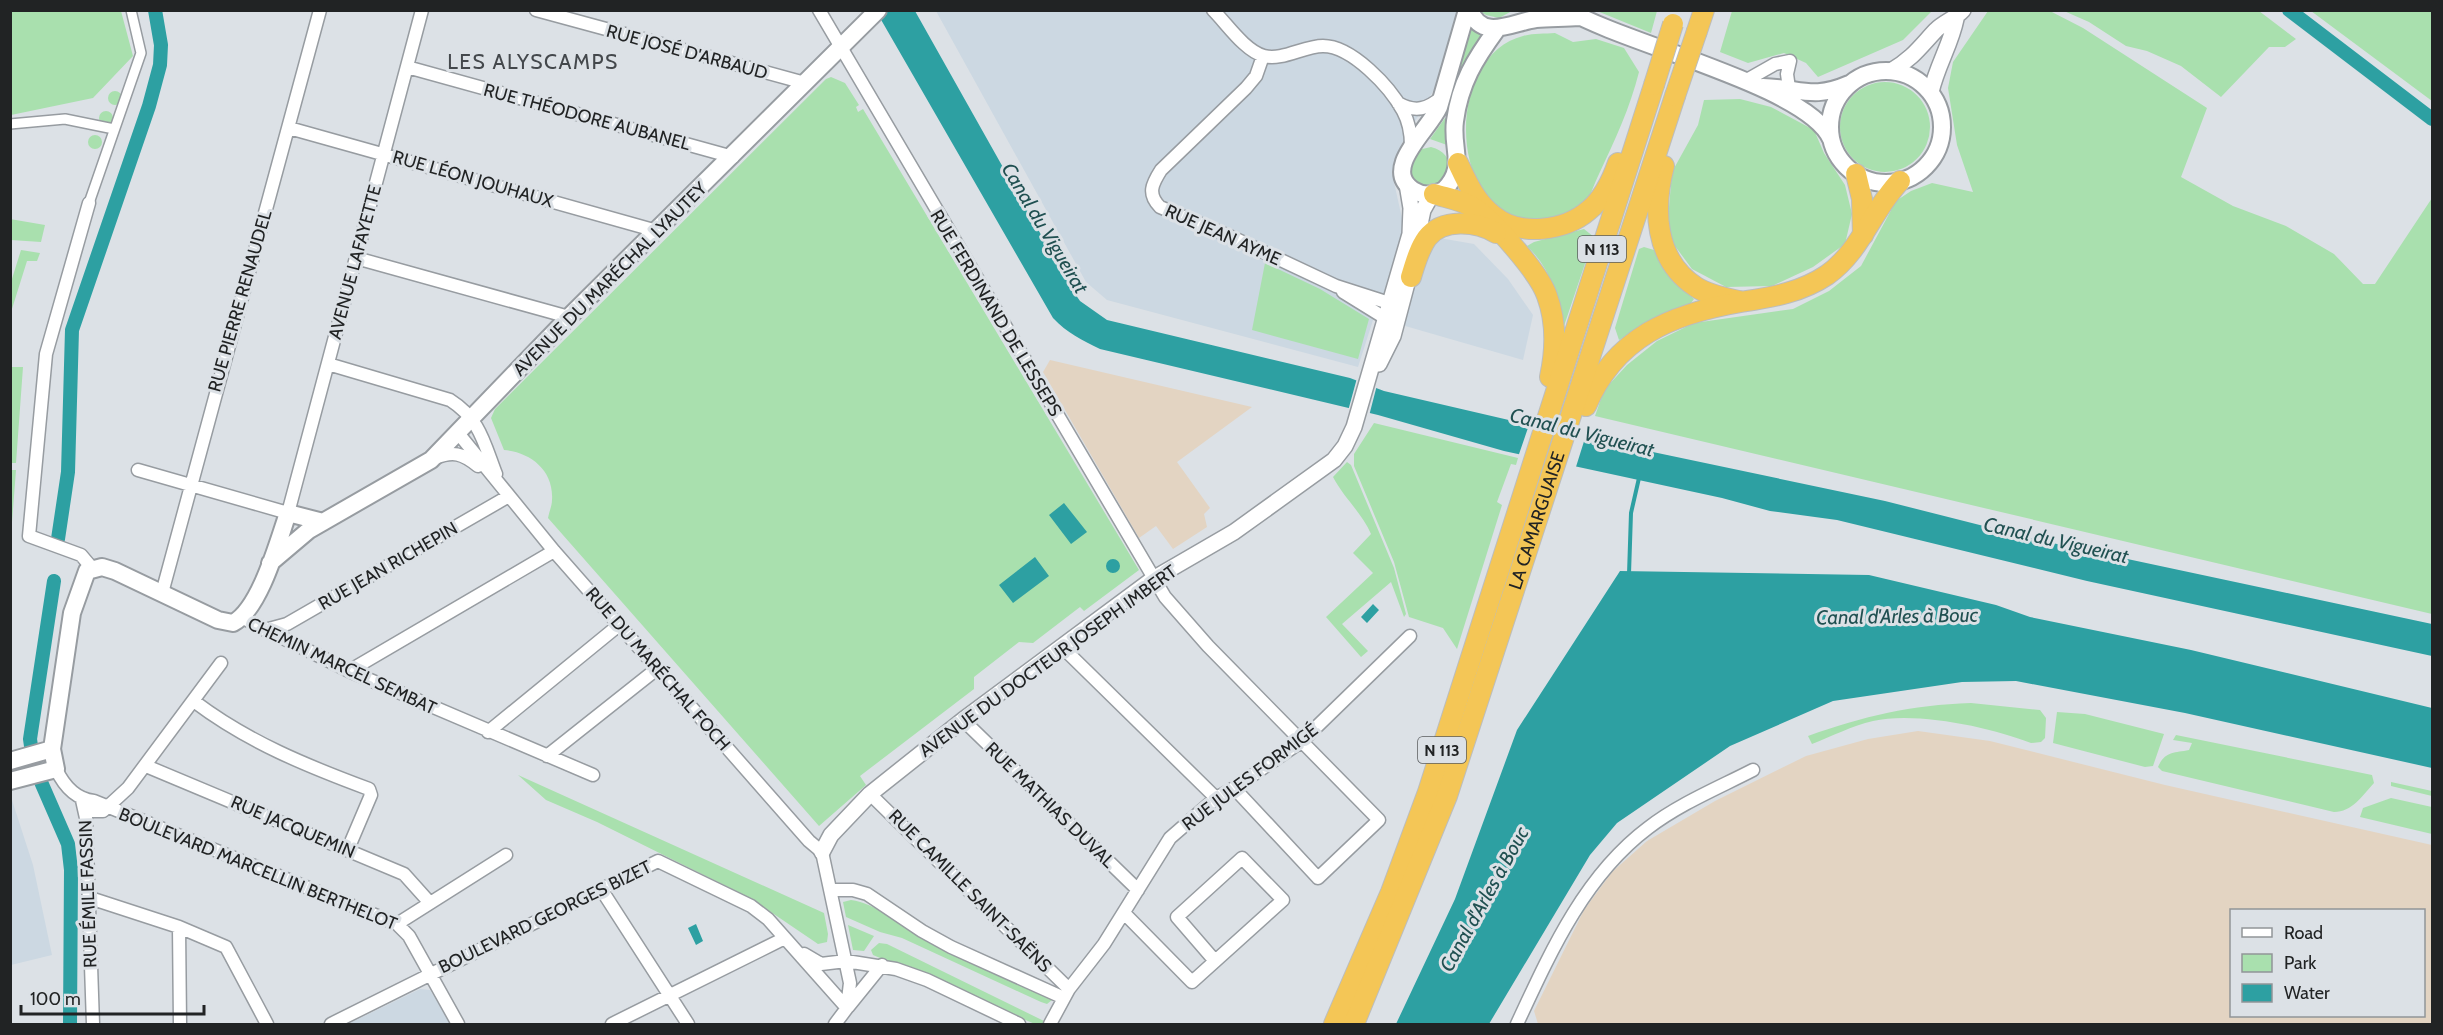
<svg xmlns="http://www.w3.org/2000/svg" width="2443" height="1035" font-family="Cabin,sans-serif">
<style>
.built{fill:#ccd8e2}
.industrial{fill:#e3d4c2;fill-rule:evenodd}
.green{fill:#a9e0ae}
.water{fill:#2da0a2}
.pier{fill:#dce1e6}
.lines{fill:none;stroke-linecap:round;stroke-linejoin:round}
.stream{stroke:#2da0a2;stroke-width:4}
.canal{stroke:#2da0a2;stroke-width:14}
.pedestrian-casing{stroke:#979ca1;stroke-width:12}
.minor-casing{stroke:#979ca1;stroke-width:15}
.tertiary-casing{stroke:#979ca1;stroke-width:18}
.secondary-casing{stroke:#979ca1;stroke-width:20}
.trunk-casing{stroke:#bcbdbd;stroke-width:22}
.pedestrian{stroke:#fff;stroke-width:9}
.minor{stroke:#fff;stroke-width:12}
.tertiary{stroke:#fff;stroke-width:15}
.secondary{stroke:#fff;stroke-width:16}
.trunk{stroke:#f4c656;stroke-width:20}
.trunk-bridge-casing{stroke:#bcbdbd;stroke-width:22;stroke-linecap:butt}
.trunk-bridge{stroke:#f4c656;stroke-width:20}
.labels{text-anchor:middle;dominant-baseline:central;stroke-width:6;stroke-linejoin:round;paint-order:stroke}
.shield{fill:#dce1e6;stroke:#595c5e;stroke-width:1.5}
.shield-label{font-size:16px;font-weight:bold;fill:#212324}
.street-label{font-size:18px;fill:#212324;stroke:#dce1e6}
.water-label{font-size:20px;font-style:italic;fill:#205051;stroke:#dce1e6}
.quarter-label{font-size:21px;letter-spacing:1.5px;fill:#44484c;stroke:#dce1e6}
</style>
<rect width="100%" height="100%" fill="#dce1e6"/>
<path class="built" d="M936,11H1464L1435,88L1402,143L1392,173L1405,232L1474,244L1508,279L1533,315L1523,360L1374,317L1358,367L1107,300L1086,282Z
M11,797L33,865L52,955L11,965Z
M420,989L430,990L451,1024H348Z"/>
<path class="industrial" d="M1050,360L1252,407L1177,462L1210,508L1204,514L1207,527L1173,549L1156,526L1139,538L1043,372Z
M1918,731L1990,741L2165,785L2432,845V1024H1538L1534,1011L1584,910L1612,872L1647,841L1715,801L1806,756L1868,739ZM2232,910H2424V1016H2232Z"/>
<path class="green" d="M10,11H121L133,56L93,98L11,115Z
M1480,11H1512L1499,18L1486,15Z
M1597,11H1657L1651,33Z
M1732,11H1932L1903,40L1818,77L1806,63L1784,53L1748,63L1720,52Z
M1988,11H2050L2083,28L2207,108L2181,177L2233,206L2286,226L2334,254L2363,284H2375L2432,198V614L1595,416L1604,390L1627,365L1657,341L1694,323L1793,309L1829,291L1861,266L1896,201L1911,191L1932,183L1973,192L1957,145L1948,88L1953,62Z
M2064,11H2259L2296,39L2285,47H2269L2221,97L2181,66L2147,51L2126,46L2089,22Z
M2311,11H2432V101Z
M1472,26L1486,35L1457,78L1454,77L1467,28Z
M1555,33L1573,42L1596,39L1624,48L1639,72C1630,108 1615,140 1599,174C1595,182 1591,195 1585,203C1576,214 1563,218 1549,220C1448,238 1439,57 1523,36C1533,33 1545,34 1555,33Z
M831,77L845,83L859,105L856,107L858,112L863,109L1139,570L1084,611L1080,607L1033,643L1019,642L974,677V689L860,776L866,785L819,826L548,518C549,512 552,506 552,500C554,470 530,452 504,450L491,418L495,409L826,79Z
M1840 127a45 45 0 1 1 90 0a45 45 0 1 1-90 0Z
M108 98a7 7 0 1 1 14 0a7 7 0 1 1-14 0Z
M1740,99L1771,107L1814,130L1824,153L1845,185L1852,214L1845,244L1813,267L1772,286L1726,287L1692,269L1672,242L1668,219L1672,172L1698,125L1704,100Z
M99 118a7 7 0 1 1 14 0a7 7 0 1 1-14 0Z
M1445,118L1447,119V145L1430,139Z
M88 142a7 7 0 1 1 14 0a7 7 0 1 1-14 0Z
M1431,147C1449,152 1451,163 1448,179L1430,191L1411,181L1409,161L1418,150Z
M10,219L45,225L41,242L11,240Z
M1584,229L1594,237L1564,326C1558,295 1550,268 1527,246L1534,242Z
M1644,247L1654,250L1682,289L1694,299L1691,303L1646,323L1619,340L1615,328L1639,249Z
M21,250L40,253L37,261H27L11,312V282Z
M1265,263L1320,289L1369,319L1358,359L1252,330Z
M10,367H23L16,463H11Z
M1374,423L1518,458L1516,465L1511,464L1497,502L1502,505L1457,649L1443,628L1409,617L1394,562L1354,466V454Z
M1347,462L1351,465L1394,568L1406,614L1404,617L1391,582L1342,624L1368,651L1361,657L1326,617L1373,573L1353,553L1371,534C1362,513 1344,498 1333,477Z
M11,470H16L12,522H10Z
M1971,703L2040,710L2046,718L2045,738L2041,742L2031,743C1991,727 1915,711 1873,721C1852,726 1832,736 1812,744L1808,736C1864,716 1911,705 1971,703Z
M2057,712L2085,714L2164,734L2153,766L2145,767L2053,743Z
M2176,735L2372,775L2374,783C2362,796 2352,812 2334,812L2162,771L2158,767C2165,751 2174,753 2189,750L2192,743L2173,740Z
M518,775L824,913L828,934L827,942L818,944L750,898L597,822L546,800Z
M2391,782L2432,791V796L2391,786Z
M2391,798L2432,807V834L2360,817L2363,808Z
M851,900C876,903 897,924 919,935C963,957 1009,976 1053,997L1052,1000L1047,1004L1041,1002L902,938L880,932L846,917L843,902Z
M848,925L874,936L864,951L853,950Z
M879,943L887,944L1044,1021L1042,1024H1035L873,955L871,950Z"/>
<path class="water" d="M876,11H915L1071,288L1080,301L1107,320L1350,378L1384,391L1591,439L1885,501L2043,541L2432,624V656L2087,581L1837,520L1770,511L1722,498L1504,451L1378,415L1100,349C1082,340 1067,333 1053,318Z
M1064,503L1087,532L1071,544L1049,515Z
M1035,557L1049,576L1013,603L999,585Z
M1106 566a7 7 0 1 1 14 0a7 7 0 1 1-14 0Z
M1620,571L1869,575L1996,605L2030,617L2191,650L2432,708V768L2185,713L2016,681L1962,682L1833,701L1730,746L1617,823L1590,855L1489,1024H1396L1455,899L1517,730Z
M1373,604L1379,610L1367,623L1361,617Z
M696,924L703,941L696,945L688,928Z"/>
<path class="pier" d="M1357,378L1377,385L1369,416L1348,411Z
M1530,422L1586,435L1575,470L1518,457Z"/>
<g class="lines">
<path class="stream" d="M1629,574L1631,513L1639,478"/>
<path class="canal" d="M2289,10L2432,119
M58,539L68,472L72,330L149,106L160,65L161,45L155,10
M54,581L30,739L33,760L41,782L68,844L71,870L70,1024"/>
<defs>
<path id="pedestrian" d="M10,124L65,119L114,129
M89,203L141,53L131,10"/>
<path id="minor" d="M536,10L805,83
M819,10L1165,597L1208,646L1379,820L1318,878L1234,788
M1213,10C1227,24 1245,51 1264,56C1282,61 1304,46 1323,46C1352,46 1390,87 1403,111C1409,122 1411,134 1411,146
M1263,56L1256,76L1246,88L1161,170C1152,184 1147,194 1160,207L1236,239L1336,286L1389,303
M407,67L733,157
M1745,81L1775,64L1790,61L1787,74L1789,88
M1398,103C1416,113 1427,109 1442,97
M289,128L657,231
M89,203L46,354L29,536L81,555L92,568
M356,258L569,317
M1343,292L1385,318
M328,364L450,400C480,419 484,443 496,474
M458,433L554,551L809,841L822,852L850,983L847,1008L835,1024
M435,458C453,451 462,453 478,466
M138,470L288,513L422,10
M162,593L320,10
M243,618L349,671L593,775
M265,630L287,624L509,496
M1063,648L1216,798
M349,671L554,551
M195,702C248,742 307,766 369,789L371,795L348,849
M963,720L1138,890
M488,732L619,625
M547,756L658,668
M146,766L404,874L430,903
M56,769C64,786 75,799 94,801L397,924L409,936L458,1024
M870,794L1069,989
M82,800L86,818L93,1024
M85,811H103L128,788L221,663
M601,889L688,1024
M831,890H853L867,894L922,931L951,947L1064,998
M90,898L179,927L226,947L267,1024
M1124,913L1192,982L1283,900L1242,858L1177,917L1215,961
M397,924L506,855
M179,927L180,1024
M804,954L821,964L846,961L896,969L927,980L1019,1024
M848,1007L882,965
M331,1024L658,861L751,906L768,919L847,1008
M612,1024L785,938
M1050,1024L1069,989L1104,944L1170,838L1216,798L1234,788L1302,741L1410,636
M1517,1024C1550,953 1584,876 1648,828C1679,804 1718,788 1753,770"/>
<path id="tertiary" d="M1891,71C1913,58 1920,47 1936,30C1944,22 1955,19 1963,10
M1931,92C1937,66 1951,44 1956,19
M1417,239L1423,210L1432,194
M1379,364L1393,336L1411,268
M822,852L831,835L870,794L963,720L1153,579L1234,532L1334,460L1345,446L1354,427L1410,234L1411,208L1407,184"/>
<path id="secondary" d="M1467,10L1439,107C1429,130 1381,168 1413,190C1424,197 1433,195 1444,190C1467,167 1451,149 1455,121C1460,83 1475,59 1497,29
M1470,10C1482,42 1513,22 1536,19C1550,18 1565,18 1579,17
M1568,10C1624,44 1808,86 1831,139
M1830 127a56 56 0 1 1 112 0a56 56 0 1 1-112 0Z
M1763,87C1801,88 1812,100 1849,84
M270,563L309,530L431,460L569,317L878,10
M10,761L52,749
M10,781L56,769L52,749L72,613L87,571L102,567L115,571L218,620L233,623C260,609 278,542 288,513L323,522"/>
<g id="trunk">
<path d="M1697,31L1704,10"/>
<path d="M1458,163C1467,182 1476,203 1494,216C1520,237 1565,231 1589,210C1604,198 1612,180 1618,163"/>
<path d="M1664,166C1653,208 1654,260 1696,287C1708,295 1725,298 1739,301"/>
<path d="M1856,174L1862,199L1863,235"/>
<path d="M1434,194C1447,198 1462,200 1474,208C1493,220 1540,274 1547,296C1557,323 1556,349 1550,377"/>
<path d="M1411,277C1415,264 1419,249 1427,238C1442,218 1477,221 1496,233"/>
<path d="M1586,406C1615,337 1671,314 1741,302C1772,297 1800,293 1827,275C1861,251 1872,210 1900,181"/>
<path d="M1334,1024L1391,892L1428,792L1654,85"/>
<path id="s1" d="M1354,1024L1447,796L1675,96"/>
</g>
</defs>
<use href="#pedestrian" class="pedestrian-casing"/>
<use href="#minor" class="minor-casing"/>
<use href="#tertiary" class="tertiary-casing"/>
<use href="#secondary" class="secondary-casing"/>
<use href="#trunk" class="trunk-casing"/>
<use href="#pedestrian" class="pedestrian"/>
<use href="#minor" class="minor"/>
<use href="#tertiary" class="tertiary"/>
<use href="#secondary" class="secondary"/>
<use href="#trunk" class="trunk"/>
<defs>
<path id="trunk-bridge" d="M1654,85L1673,24
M1675,96L1697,31"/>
</defs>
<use href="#trunk-bridge" class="trunk-bridge-casing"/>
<use href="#trunk-bridge" class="trunk-bridge"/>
</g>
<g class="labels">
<g class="shield">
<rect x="1578" y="236" width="48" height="26" rx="4.5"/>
<rect x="1418" y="737" width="48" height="26" rx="4.5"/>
</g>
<g class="shield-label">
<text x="1602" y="249">N 113</text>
<text x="1442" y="750">N 113</text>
</g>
<g class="street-label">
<text transform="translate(687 52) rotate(15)">RUE JOSÉ D'ARBAUD</text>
<text transform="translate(587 117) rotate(15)">RUE THÉODORE AUBANEL</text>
<text transform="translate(473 179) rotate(16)">RUE LÉON JOUHAUX</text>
<text transform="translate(1223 235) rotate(24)">RUE JEAN AYME</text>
<text transform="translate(355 262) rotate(-75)">AVENUE LAFAYETTE</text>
<text transform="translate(610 279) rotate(-45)">AVENUE DU MARÉCHAL LYAUTEY</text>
<text transform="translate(240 301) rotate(-74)">RUE PIERRE RENAUDEL</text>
<text transform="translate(996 313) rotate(59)">RUE FERDINAND DE LESSEPS</text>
<text stroke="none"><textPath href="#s1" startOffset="536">LA CAMARGUAISE</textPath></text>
<text transform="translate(388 566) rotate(-30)">RUE JEAN RICHEPIN</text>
<text transform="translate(1048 661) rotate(-36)">AVENUE DU DOCTEUR JOSEPH IMBERT</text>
<text transform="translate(342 666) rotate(25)">CHEMIN MARCEL SEMBAT</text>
<text transform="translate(658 669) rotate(49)">RUE DU MARÉCHAL FOCH</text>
<text transform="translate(1250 777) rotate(-37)">RUE JULES FORMIGÉ</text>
<text transform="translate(1050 805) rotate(44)">RUE MATHIAS DUVAL</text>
<text transform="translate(293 827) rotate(23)">RUE JACQUEMIN</text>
<text transform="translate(258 869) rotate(22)">BOULEVARD MARCELLIN BERTHELOT</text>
<text transform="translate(970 891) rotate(45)">RUE CAMILLE SAINT-SAËNS</text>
<text transform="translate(88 894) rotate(-92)">RUE ÉMILE FASSIN</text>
<text transform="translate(545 917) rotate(-26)">BOULEVARD GEORGES BIZET</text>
</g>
<g class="water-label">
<text transform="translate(1045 228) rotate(59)">Canal du Vigueirat</text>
<text transform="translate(1582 432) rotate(14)">Canal du Vigueirat</text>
<text transform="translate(2056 540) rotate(13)">Canal du Vigueirat</text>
<text transform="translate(1897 616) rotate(-1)">Canal d'Arles à Bouc</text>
<text transform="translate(1484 899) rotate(-61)">Canal d'Arles à Bouc</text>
</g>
<g class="quarter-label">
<text x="533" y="61">LES ALYSCAMPS</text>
</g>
</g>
<rect width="2443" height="1035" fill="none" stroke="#212324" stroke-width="24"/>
<rect x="2230" y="909" width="195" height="108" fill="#dce1e6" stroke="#919598" stroke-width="1.5"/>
<rect x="2242" y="928" width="30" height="9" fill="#ffffff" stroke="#919598" stroke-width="1.5"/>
<text x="2284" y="939" font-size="18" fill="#212324">Road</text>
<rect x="2242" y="954" width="30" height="18" fill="#a9e0ae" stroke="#919598" stroke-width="1.5"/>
<text x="2284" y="969" font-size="18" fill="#212324">Park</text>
<rect x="2242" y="984" width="30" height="18" fill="#2da0a2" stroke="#919598" stroke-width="1.5"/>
<text x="2284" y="999" font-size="18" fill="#212324">Water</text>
<path d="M21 1005v9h183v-9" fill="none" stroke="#212324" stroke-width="3"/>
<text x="30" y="1005" font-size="18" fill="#212324" stroke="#dce1e6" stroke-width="4.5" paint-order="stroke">100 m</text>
</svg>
